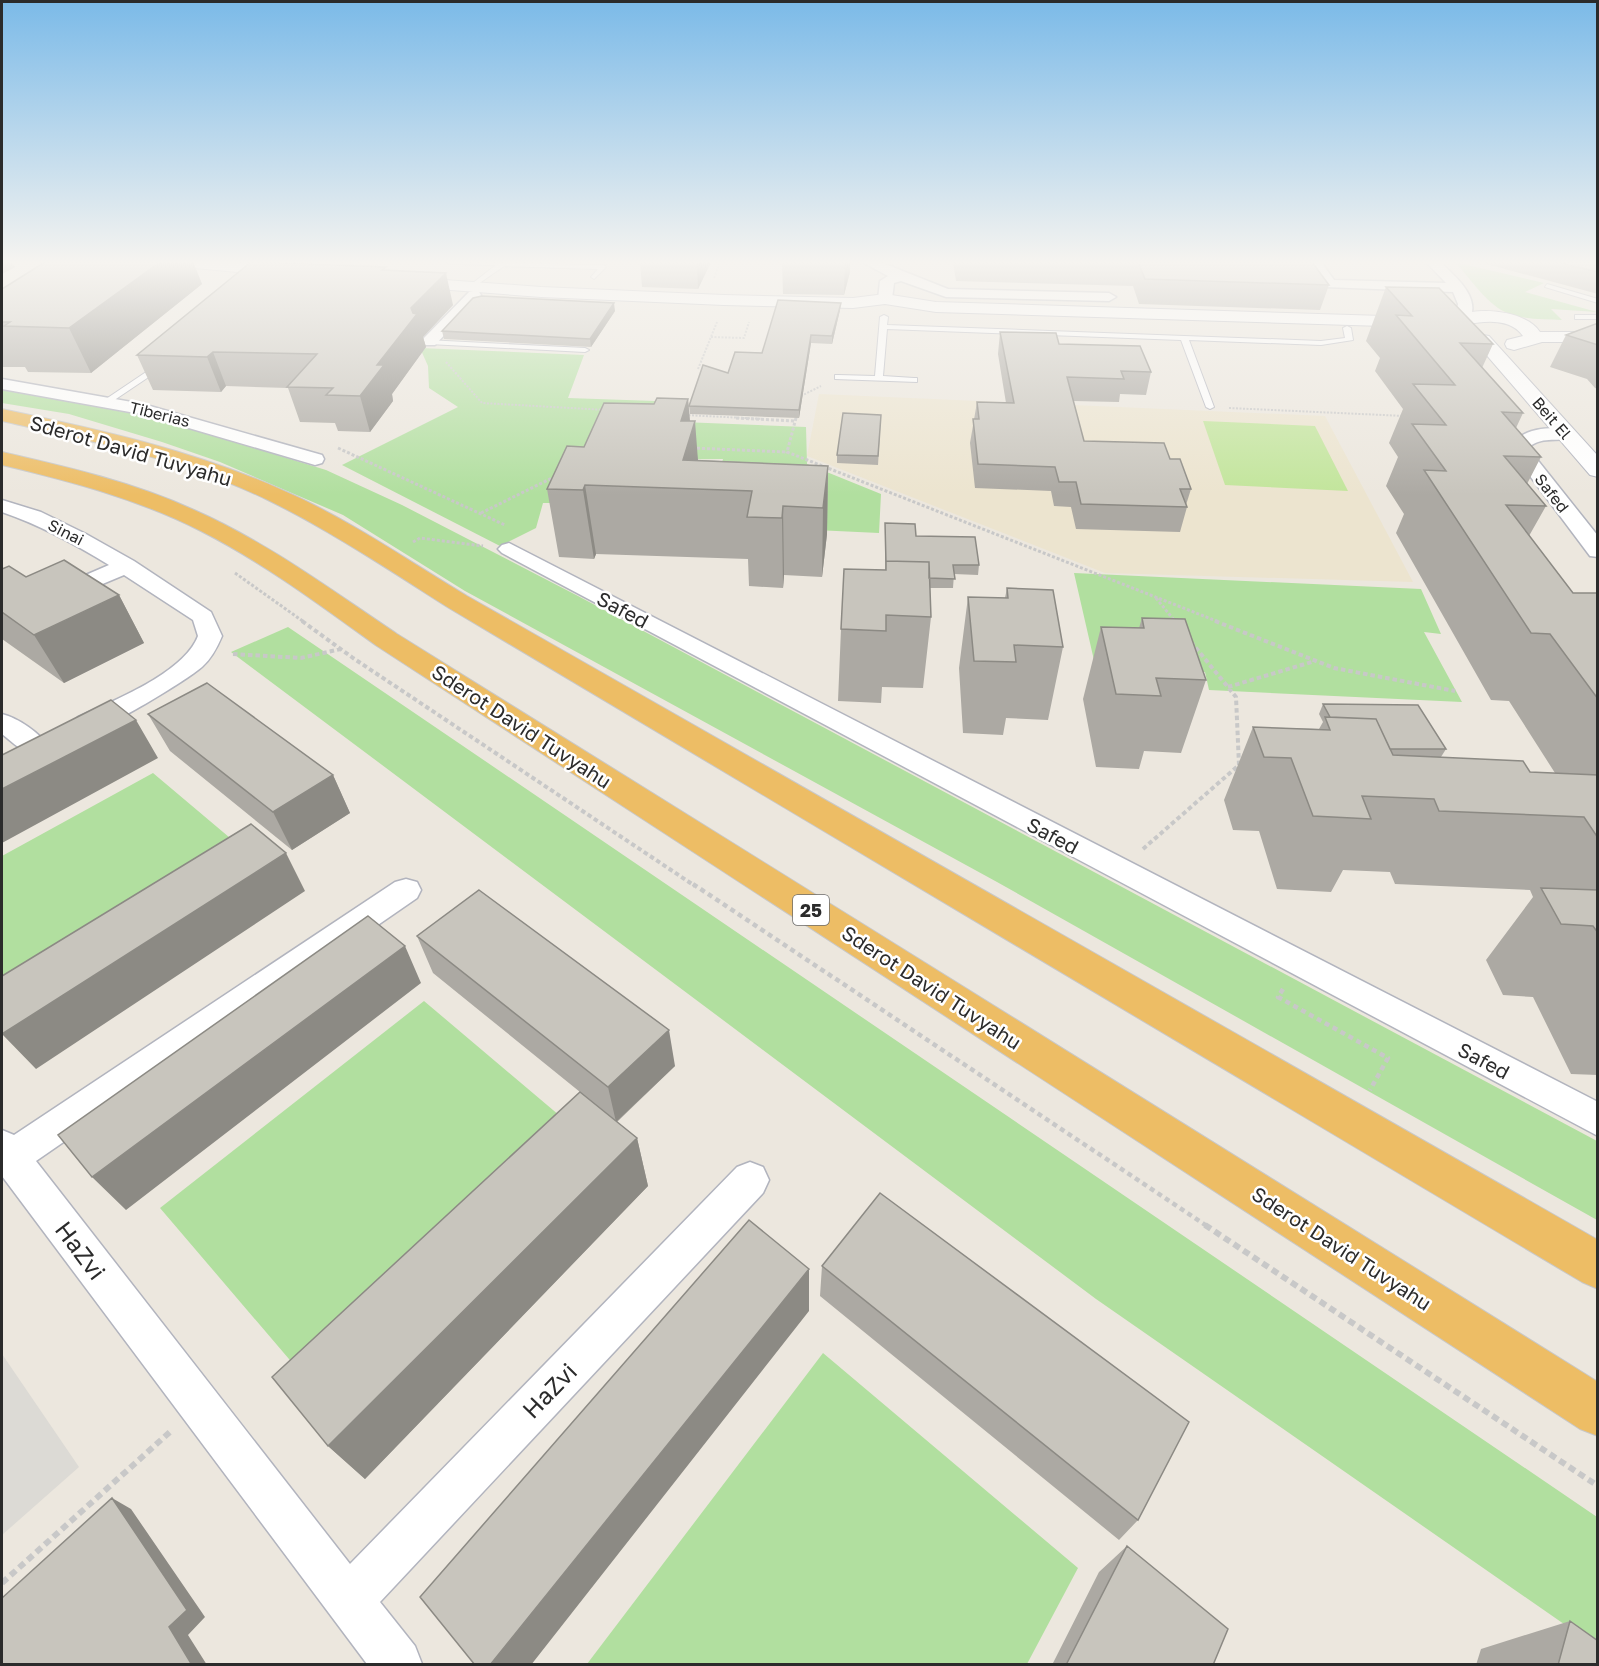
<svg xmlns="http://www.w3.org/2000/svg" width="1599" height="1666" font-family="'Golos Text',sans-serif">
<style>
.education{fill:#ece4cf}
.green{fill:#b1df9f}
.pitch{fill:#c2e59b}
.plaza{fill:#dcdad5}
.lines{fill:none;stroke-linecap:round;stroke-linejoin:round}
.service-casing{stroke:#b2b4be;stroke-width:2}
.minor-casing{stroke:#b2b4be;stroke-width:3}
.tertiary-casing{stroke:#b2b4be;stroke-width:2}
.trunk-casing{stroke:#c8c8c8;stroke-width:2}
.path-far4{stroke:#c8c8c8;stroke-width:2;stroke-dasharray:2 1.5;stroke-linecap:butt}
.path-far3{stroke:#c8c8c8;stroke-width:3;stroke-dasharray:3 2;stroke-linecap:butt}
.path-far2{stroke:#c8c8c8;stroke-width:4;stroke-dasharray:4.5 3;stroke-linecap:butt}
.path-far1{stroke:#c8c8c8;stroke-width:4.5;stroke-dasharray:5 4;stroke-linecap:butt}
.path{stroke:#c8c8c8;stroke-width:6;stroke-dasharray:7 4.5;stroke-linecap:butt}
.service{fill:#fff;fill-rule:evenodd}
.minor{fill:#fff;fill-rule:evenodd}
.tertiary{fill:#fff;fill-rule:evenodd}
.trunk{fill:#edbd65;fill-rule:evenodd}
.wall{fill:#aca9a3}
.shaded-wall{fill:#8c8a84}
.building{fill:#c8c5bd;stroke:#8c8a84;stroke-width:1.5}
.labels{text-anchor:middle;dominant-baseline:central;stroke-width:5;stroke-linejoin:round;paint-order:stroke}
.far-street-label{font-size:16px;fill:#2b2b2b;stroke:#fff}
.shield{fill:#fff;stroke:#6b6b6b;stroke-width:1.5}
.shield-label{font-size:18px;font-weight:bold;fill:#2b2b2b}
.street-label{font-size:20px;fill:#2b2b2b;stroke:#fff}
.near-street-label{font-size:24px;fill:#2b2b2b;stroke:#fff}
</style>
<rect width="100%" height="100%" fill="#ece7de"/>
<path class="education" d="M819,394L1325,416L1413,582L1105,573L807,456Z"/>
<path class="green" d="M1455,262L1544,283L1525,292L1597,312L1551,309L1562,320C1544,319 1522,320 1505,312C1485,302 1470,278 1455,262Z
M420,348L584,355L568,398L684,402L682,422L806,427L807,464L881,494L879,533L706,525L723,459L609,460L595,503H543L536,528L500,546L342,465L458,407L429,388L428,366Z
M2,390L152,417L326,470L402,505L578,596L1597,1141V1220L997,882L465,591L343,515L220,462L162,442L69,414L2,403Z
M1074,573L1421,589L1441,634L1424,632L1462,702L1209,690L1205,672L1096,669Z
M288,627L1597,1517V1647L1096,1299L231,652Z
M153,773L255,859L2,1017V856Z
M424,1001L579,1132L312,1386L160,1208Z
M823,1353L1078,1568L1027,1664H587Z"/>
<path class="pitch" d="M1203,421L1315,426L1348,491L1225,485Z"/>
<path class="plaza" d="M2,1354L79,1467L2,1535Z"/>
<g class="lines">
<defs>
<path id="service" d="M446,262L603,265L606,267L594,279L591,277L598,269L504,266L471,289L469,286L496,265L449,264Z
M1547,284L1598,299V303L1545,287Z
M884,315L888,317L887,325L1321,341L1345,338L1343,328L1347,326L1351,328L1353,340L1321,345L1189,340L1214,407L1210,409L1206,407L1181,340L887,329L883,376L914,378H917V382L835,379V375H838L875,376L880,317Z
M1578,315H1598V319H1575V315Z
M426,340L585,348L589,350L585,352L429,344H426Z
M158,364L165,366L110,403L103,401Z"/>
<path id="minor" d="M862,262H880L948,289L1109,293L1116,297L1109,301L946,297L901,281L894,283L892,299L885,303L878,299L880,281L888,276Z
M1307,262H1321L1334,280L1446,283L1426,262H1440C1456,277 1483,299 1468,322H1458L1455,319L1458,304L1453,292L1325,287Z
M474,291L479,292L481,295L479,298L435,345H423L421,342L423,339L469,292Z
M2,379L143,404L322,455L324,459L322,463L315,465L141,414L2,389Z
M1560,428L1572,430L1575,434L1572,438C1556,442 1541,436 1528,448L1598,536V557L1590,556L1509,448C1521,430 1539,428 1560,428Z
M2,500L41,512L86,534L134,561L211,612L222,636C217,648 211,659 202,667C187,680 104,731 87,731C84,731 81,730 78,729L74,723L78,717C113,701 184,673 198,636L193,620L124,575L2,626V611L109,565C75,544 40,525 2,512Z
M509,543L1598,1102V1136L502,553L498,549L502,545Z
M2,714C18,718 40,733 49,747L45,753C27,758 16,745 2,734Z
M406,879L417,882L421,890L417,898L36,1161L350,1564L737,1167L750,1162L763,1167L769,1180L763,1193L380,1602L415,1646L422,1664H367L2,1176V1130L14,1135L395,882Z"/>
<path id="tertiary" d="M176,262H230L290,267L298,272L290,277L184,267Z
M404,277L541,287L724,295L853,298L885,294L936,302L1448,318C1456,316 1464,313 1472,312C1492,309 1527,313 1540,332H1598V342H1542L1514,350L1507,348L1505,344L1507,340L1523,336C1507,313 1470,324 1448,328L936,312L885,304L853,308L724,305L541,297L398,286L396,282L398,278Z
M1483,335L1489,336L1598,456V477L1590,475L1477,344L1474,340L1477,336Z"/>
<path id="trunk" d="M2,409C96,429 193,450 282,490C347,518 407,560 467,596L1598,1240V1289L1582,1282L449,608C389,570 331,531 268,500C185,460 91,441 2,421Z
M2,452C67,467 133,482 194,510C267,542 331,590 397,634L1598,1382V1436L1580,1429L377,646C320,605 264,563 201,531C138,499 70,481 2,465Z"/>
</defs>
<use href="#service" class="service-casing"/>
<use href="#minor" class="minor-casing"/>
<use href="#tertiary" class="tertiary-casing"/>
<use href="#trunk" class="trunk-casing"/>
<path class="path-far4" d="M714,278L720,262
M711,337L744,338L749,322
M446,362L482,403L606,410
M698,369L717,322
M801,396L821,386
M1229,408L1405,416
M685,415L764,419
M796,419L797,415"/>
<path class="path-far3" d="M736,418L795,421
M796,418L787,452L1219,622
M338,448L505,525
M692,448L787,452
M481,513L556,476
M413,542L420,538L483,546
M235,573L304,622
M1156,598L1174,620"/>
<path class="path-far2" d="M302,621L353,658L695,886
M1215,621L1334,668L1455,691
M233,654L301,658L341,649
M1228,687L1315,661
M1143,849L1239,765L1236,697L1192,643"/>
<path class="path-far1" d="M693,884L1207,1226
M1283,989L1278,997L1388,1058L1370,1090"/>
<path class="path" d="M1205,1225L1598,1486
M2,1583L171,1431"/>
<use href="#service" class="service"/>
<use href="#minor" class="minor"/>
<use href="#tertiary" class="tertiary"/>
<use href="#trunk" class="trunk"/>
</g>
<path class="wall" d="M45,262H193L202,284L91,373L28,372L25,367H2V289Z
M640,262H711L698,289L642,287Z
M782,262H850V272L844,295L783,294Z
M953,262H1312L1329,285L1320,310L1139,304L1133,286L956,281Z
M1479,262H1598V294Z
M387,270L453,305L423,337L426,347L392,394L393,401L370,432L338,431L335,423L300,422L288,388L226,386L221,392L153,390L137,355Z
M1386,287L1493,344L1482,368L1523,413L1516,428L1541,457L1527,484L1546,506L1529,536L1573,593H1598V1075L1571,1074L1533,997L1503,995L1486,960L1533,897L1530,890L1395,884L1390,872L1343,870L1331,892L1277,889L1259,831L1233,830L1224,800L1253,727L1319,729L1323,722L1319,714L1323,704L1446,749L1441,757L1530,772L1555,773L1509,701L1491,700L1396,533L1404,514L1386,486L1398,457L1389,443L1403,409L1375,371L1380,358L1366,341Z
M840,310L832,344L811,343L799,418L690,414L689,406L762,353Z
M615,311L591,347L444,339L442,331Z
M1598,323V389L1595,388L1587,379L1550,367L1566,335Z
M1000,332L1059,344L1151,372L1146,395L1120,394L1119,402L1073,401L1084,441L1170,459L1191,489L1186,505L1187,507L1180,532L1076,529L1071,507L1054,506L1051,491L975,488L970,443L977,402L1006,403L998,354Z
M688,399L690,421L698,460L828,466L827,534L822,577L784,575L783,588L749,586L748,559L596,554L594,559L559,557L547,489L584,447L654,404Z
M881,415L878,465L837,463V455Z
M885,523L979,565L978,575L954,574L953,588H930L931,617L923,688L882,687L881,703L838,701L841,629L885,570Z
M2,569L26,577L119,595L144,643L64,683L2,639Z
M1007,588L1063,647L1048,720L1006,718L1003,735L963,733L959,668L968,597L1005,598Z
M1142,618L1206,680L1181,753L1144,751L1139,769L1096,767L1083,699L1101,627L1139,628Z
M148,714L333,775L350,813L292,850L170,751Z
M417,936L675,1066L617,1122L637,1138L648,1186L365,1479L328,1446L580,1092L433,973Z
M822,1266L1138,1520L1119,1540L820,1296Z
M1127,1546L1213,1665H1052L1099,1572Z
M1570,1621L1598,1665H1476L1481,1649Z"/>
<path class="shaded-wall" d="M2,262H12L15,267L2,274Z
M160,262H193L202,284L91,373L69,328Z
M697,262H711L698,289Z
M845,262H850V272L844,295Z
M446,273L453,305L423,337L426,347L392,394L393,401L370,432L360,396L411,308Z
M614,303L615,311L591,347L590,339Z
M841,303L840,310L832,344V336Z
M811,335V343L799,418V410Z
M213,352L226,386L221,392L207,357Z
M688,399L691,434L695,421L700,487L683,460L681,421Z
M828,466L827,534L822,577L823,508Z
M585,485L596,554L594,559L583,490Z
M783,506L784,575L783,588L782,518Z
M119,595L144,643L64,683L34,635Z
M136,720L158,758L2,843V789Z
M333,775L350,813L292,850L273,812Z
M286,853L305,891L36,1069L2,1034Z
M405,946L421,983L126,1210L92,1177Z
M669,1030L675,1066L616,1122L608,1087Z
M637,1138L648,1186L365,1479L328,1446Z
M809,1269V1311L531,1665H490Z
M112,1498L131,1509L205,1617L188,1635L207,1665H192L169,1627Z"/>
<path class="building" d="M45,262H160L69,328L4,326L10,322H2V289Z
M251,262L386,267L382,270L446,273L411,308L413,313L417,314L377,365H384L360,396L326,395L333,388L287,387L317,354L213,352L207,357L137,355Z
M1126,262H1312L1329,285L1145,279L1138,262Z
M1557,262H1598V272Z
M1386,287L1439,288L1493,344L1460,343L1523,413L1502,412L1541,457L1504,456L1546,506L1506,505L1573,593H1598V699L1550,634L1531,633L1424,470L1446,471L1412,424L1446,425L1413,384L1455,385L1396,315L1412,316Z
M482,296L614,303L590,339L442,331L473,298Z
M778,300L841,303L832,336L811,335L799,410L689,406L703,365L728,373L735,352L762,353Z
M1598,323V345L1566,335Z
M1000,332L1056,333L1059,344L1140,346L1151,372L1121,371L1124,379L1067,377L1084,441L1164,443L1170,459H1180L1191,489H1180L1187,507L1081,504L1076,482H1059L1055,467L978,464L973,419H979L977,402L1014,403Z
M657,398L688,399L681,421H695L683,460L828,466L823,508L783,506L782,518L747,517L752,491L585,485L583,490L547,489L567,446L584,447L604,403L654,404Z
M843,413L881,415L878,456L837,455Z
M885,523L915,524L916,536L975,537L979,565H953L955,579L929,578V562L886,561V563Z
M64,560L119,595L34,635L2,612V569L9,566L26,577Z
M886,561L929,562L931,617L886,615V631L841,629L844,569L886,570Z
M1007,588L1053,590L1063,647L1014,645L1016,662L974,661L968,597L1008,598Z
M1142,618L1185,619L1206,680L1156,678L1161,696L1116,694L1101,627L1144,628Z
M207,683L333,775L273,812L148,714Z
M111,700L136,720L2,789V755Z
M1323,704L1418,705L1446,749H1390L1376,719L1330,717Z
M1325,717L1376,719L1393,755L1523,761L1530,772L1598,775V838L1584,817L1439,811L1434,799L1362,796L1371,819L1313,816L1291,758L1264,757L1253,727L1330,730Z
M251,824L286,853L2,1034V976Z
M1541,888L1598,890V933L1593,926L1561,924Z
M479,890L669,1030L608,1087L417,936Z
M368,916L405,946L92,1177L58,1135Z
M580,1092L637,1138L328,1446L272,1377Z
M880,1193L1189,1422L1138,1520L822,1266Z
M749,1220L809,1269L490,1665H475L420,1597Z
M112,1498L187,1610L169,1627L192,1665H2V1598Z
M1127,1546L1228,1629L1213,1665H1066Z
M1570,1621L1598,1641V1665H1558Z"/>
<linearGradient id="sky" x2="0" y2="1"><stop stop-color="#7bbae8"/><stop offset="0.53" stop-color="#f6f4f0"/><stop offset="1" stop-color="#f6f4f0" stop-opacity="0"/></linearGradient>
<rect width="1599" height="495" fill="url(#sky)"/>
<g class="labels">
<g class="far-street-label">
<text transform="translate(160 414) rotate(14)">Tiberias</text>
<text transform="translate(1552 418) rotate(49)">Beit El</text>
<text transform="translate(1552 493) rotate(52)">Safed</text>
<text transform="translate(66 532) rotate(27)">Sinai</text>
</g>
<rect class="shield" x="793" y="895" width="36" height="30" rx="4.5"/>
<g class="shield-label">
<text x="811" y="910">25</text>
</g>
<g class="street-label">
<text transform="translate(131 450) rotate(16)">Sderot David Tuvyahu</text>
<text transform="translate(623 609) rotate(28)">Safed</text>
<text transform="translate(522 726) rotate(33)">Sderot David Tuvyahu</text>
<text transform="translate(1053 835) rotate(28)">Safed</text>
<text transform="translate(932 987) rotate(33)">Sderot David Tuvyahu</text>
<text transform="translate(1484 1060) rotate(28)">Safed</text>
<text transform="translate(1342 1248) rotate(33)">Sderot David Tuvyahu</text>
</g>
<g class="near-street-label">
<text transform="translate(81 1250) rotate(53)">HaZvi</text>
<text transform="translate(549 1390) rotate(-46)">HaZvi</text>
</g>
</g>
<rect width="1599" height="1666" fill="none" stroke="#2b2b2b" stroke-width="6"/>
</svg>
